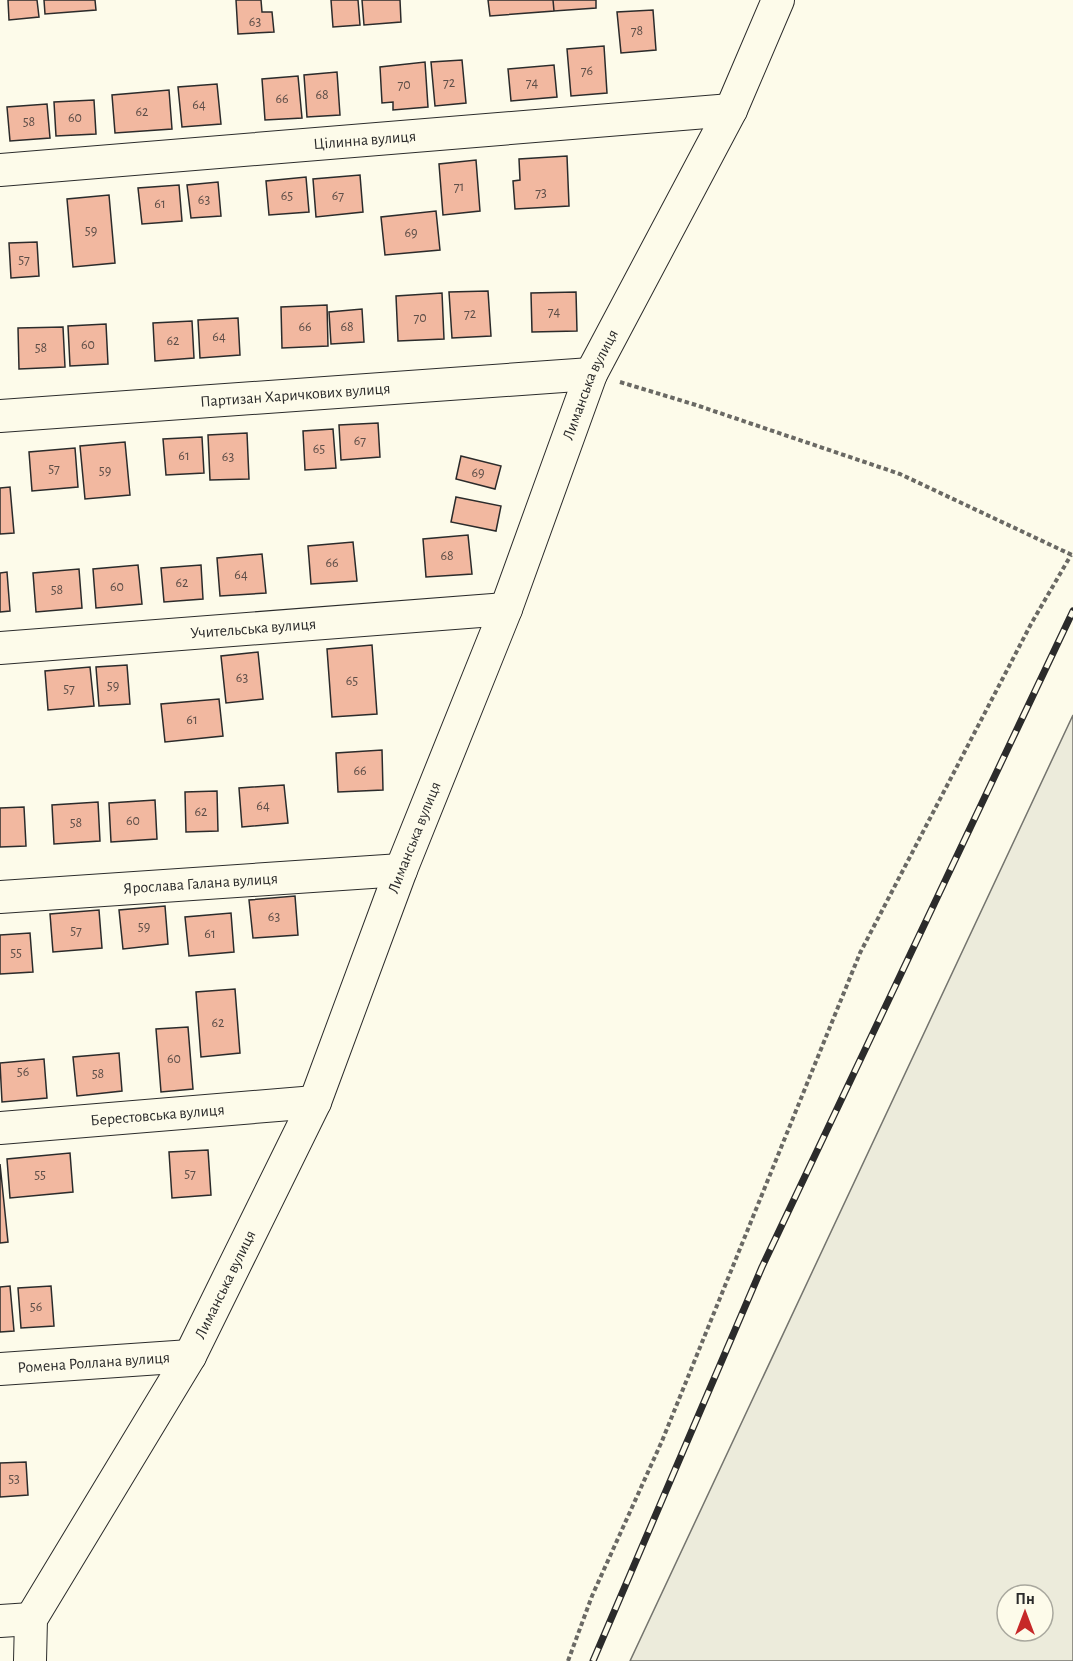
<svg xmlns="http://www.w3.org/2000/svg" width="1073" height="1661" font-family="'Alegreya Sans',sans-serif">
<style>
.green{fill:#ecebdb;stroke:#74746e;stroke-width:1.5;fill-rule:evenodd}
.building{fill:#f2b8a0;stroke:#2b2b2b;stroke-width:1.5}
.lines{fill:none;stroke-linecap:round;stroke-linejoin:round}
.minor-casing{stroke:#2b2b2b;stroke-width:34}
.path{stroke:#6a6964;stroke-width:4;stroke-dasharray:4.5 3;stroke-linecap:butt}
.minor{stroke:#fdfbea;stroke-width:32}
.rail-casing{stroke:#2b2b2b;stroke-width:7}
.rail{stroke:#fdfbea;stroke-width:4.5;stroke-dasharray:14;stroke-linecap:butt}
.labels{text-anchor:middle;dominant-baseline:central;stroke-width:4.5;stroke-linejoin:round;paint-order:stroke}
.number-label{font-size:14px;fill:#5d4e48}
.street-label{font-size:16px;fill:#2b2b2b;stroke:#fdfbea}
</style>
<rect width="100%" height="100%" fill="#fdfbea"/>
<path class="green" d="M1073,715V1661H630ZM1007,1595H1043V1631H1007Z"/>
<path class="building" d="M8,0H37L39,17L9,20Z
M44,0H95L96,10L45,14Z
M236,0H261L262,12H272L274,32L238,34Z
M331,0H358L360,25L333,27Z
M362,0H400L401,22L364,25Z
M488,0H553L554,11L490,16Z
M553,0H596V8L554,11Z
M653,10L656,50L621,53L617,12Z
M604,46L607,93L571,96L567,49Z
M462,60L466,103L435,106L431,62Z
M425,62L428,107L393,110V102L382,103L380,67Z
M554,65L557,97L511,101L508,69Z
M337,72L340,115L307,117L304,75Z
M298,76L302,118L265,120L262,79Z
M217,84L221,124L182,127L178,87Z
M169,90L172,129L115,133L112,95Z
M94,100L96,134L56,136L54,102Z
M47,104L50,138L10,141L7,107Z
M567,156L569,206L515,209L513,181L520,180L519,159Z
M476,160L480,211L443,215L439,164Z
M360,175L363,212L316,217L313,179Z
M306,177L309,212L269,215L266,181Z
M218,182L221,216L191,218L187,185Z
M179,185L182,221L142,224L138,188Z
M109,195L115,263L73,267L67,199Z
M436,211L440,250L385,255L381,217Z
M37,242L39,276L11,278L9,243Z
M488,291L491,336L452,338L449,292Z
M576,292L577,331L532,332L531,293Z
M442,293L444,339L398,341L396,296Z
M327,305L328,346L282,348L281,307Z
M362,309L364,342L331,344L329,312Z
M238,318L240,355L200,358L198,320Z
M192,321L194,358L155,361L153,323Z
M106,324L108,364L70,366L68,326Z
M63,327L65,367L19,369L18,328Z
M378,423L380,457L341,460L339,425Z
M333,429L336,468L305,470L303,431Z
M247,433L249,479L210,480L208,435Z
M202,437L204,473L166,475L163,439Z
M125,442L130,495L85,499L80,446Z
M75,448L78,487L32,491L29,452Z
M461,456L501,466L495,489L456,479Z
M10,487L14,533L0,534V488Z
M456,497L501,506L496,531L451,522Z
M468,535L472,574L426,577L423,539Z
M353,542L357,581L311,584L308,546Z
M262,554L266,593L220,596L217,558Z
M138,565L142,604L96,608L93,569Z
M201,565L203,599L164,602L161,568Z
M79,569L82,608L36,612L33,573Z
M7,572L10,611L0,612V573Z
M372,645L377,714L332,717L327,649Z
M258,652L263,699L226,703L221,656Z
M127,665L130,704L99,706L96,667Z
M90,667L94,706L48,710L45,671Z
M219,699L223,736L165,742L161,704Z
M382,750L383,790L338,792L336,753Z
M284,785L288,823L242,827L239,788Z
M217,791L218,831L186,832L185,792Z
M155,800L157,839L111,842L109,803Z
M98,802L100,841L54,844L52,805Z
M24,807L26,846L0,847V808Z
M295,896L298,935L253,938L249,900Z
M165,906L168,944L123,949L119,910Z
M99,910L102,948L53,952L50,914Z
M231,913L234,952L189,956L185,917Z
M30,933L33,972L0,974V935Z
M235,989L240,1053L201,1057L196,992Z
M188,1027L193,1089L161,1092L156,1029Z
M119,1053L122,1091L77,1096L73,1057Z
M44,1059L47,1098L2,1102L0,1063Z
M208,1150L211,1195L172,1198L169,1152Z
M70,1153L73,1192L10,1198L7,1159Z
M0,1164L8,1242L0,1243Z
M10,1286L14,1331L0,1332V1287Z
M51,1286L54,1326L21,1328L18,1288Z
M26,1462L28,1495L0,1497V1463Z"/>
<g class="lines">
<defs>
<g id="minor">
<path id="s1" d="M0,170L731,110"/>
<path id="s2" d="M0,416L591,374"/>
<path id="s3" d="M0,648L506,609"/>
<path id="s4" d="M0,897L401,870"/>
<path id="s5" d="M0,1128L315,1102"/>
<path id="s6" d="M0,1369L190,1356"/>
<path d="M0,1621L31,1619"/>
<path id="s7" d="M30,1661L31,1619L190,1356L315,1102L401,870L506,609L591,374L731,110L778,0"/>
</g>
</defs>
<use href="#minor" class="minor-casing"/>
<path class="path" d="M620,382L696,405L900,474L1072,555
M568,1661L592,1596L662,1441L860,953L1031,624L1071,555"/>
<use href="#minor" class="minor"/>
<defs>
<path id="rail" d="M593,1661L762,1267L1073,611"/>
</defs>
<use href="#rail" class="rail-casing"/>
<use href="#rail" class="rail"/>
</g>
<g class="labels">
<g class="number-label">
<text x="255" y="22">63</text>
<text x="637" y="31">78</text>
<text x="587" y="71">76</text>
<text x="449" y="83">72</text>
<text x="532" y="83">74</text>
<text x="404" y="85">70</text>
<text x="322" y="95">68</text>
<text x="282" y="99">66</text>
<text x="199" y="105">64</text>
<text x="142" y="112">62</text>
<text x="75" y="118">60</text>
<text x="29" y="122">58</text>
<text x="459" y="187">71</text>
<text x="541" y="193">73</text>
<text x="287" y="196">65</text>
<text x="338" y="196">67</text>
<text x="204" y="200">63</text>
<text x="160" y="204">61</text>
<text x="91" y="231">59</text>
<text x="411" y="233">69</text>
<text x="24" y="260">57</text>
<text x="554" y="312">74</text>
<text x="470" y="314">72</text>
<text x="420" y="318">70</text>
<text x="305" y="327">66</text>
<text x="347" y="327">68</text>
<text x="219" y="337">64</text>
<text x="173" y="341">62</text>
<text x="88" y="345">60</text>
<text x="41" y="348">58</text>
<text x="360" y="441">67</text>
<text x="319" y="449">65</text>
<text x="184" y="456">61</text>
<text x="228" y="457">63</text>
<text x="54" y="469">57</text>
<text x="105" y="471">59</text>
<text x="478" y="473">69</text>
<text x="447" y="556">68</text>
<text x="332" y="563">66</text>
<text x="241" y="575">64</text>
<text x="182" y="583">62</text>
<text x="117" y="587">60</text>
<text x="57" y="590">58</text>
<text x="242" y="678">63</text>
<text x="352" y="681">65</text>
<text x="113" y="686">59</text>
<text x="69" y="689">57</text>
<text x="192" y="720">61</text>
<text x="360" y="771">66</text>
<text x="263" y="806">64</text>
<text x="201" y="812">62</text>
<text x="133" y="821">60</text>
<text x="76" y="823">58</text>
<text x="274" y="917">63</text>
<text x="144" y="927">59</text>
<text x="76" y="931">57</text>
<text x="210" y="934">61</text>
<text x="16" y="953">55</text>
<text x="218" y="1023">62</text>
<text x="174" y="1059">60</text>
<text x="23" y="1072">56</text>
<text x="98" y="1074">58</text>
<text x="190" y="1174">57</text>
<text x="40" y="1175">55</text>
<text x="36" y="1307">56</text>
<text x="14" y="1479">53</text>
</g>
<g class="street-label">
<text stroke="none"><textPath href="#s1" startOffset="366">Цілинна вулиця</textPath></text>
<text stroke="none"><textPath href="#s7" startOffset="1401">Лиманська вулиця</textPath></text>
<text stroke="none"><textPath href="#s2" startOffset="296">Партизан Харичкових вулиця</textPath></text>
<text stroke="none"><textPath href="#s3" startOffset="254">Учительська вулиця</textPath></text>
<text stroke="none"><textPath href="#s7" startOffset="915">Лиманська вулиця</textPath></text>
<text stroke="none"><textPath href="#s4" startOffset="201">Ярослава Галана вулиця</textPath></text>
<text stroke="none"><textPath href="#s5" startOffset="158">Берестовська вулиця</textPath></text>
<text stroke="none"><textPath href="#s7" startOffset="429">Лиманська вулиця</textPath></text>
<text stroke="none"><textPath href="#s6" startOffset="94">Ромена Роллана вулиця</textPath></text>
</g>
</g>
<g transform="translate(1025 1613)"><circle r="28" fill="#fdfbea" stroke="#a9a89e" stroke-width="1.5"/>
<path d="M0-4.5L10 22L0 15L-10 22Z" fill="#c62828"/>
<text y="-9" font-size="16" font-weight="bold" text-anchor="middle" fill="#2b2b2b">Пн</text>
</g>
</svg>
